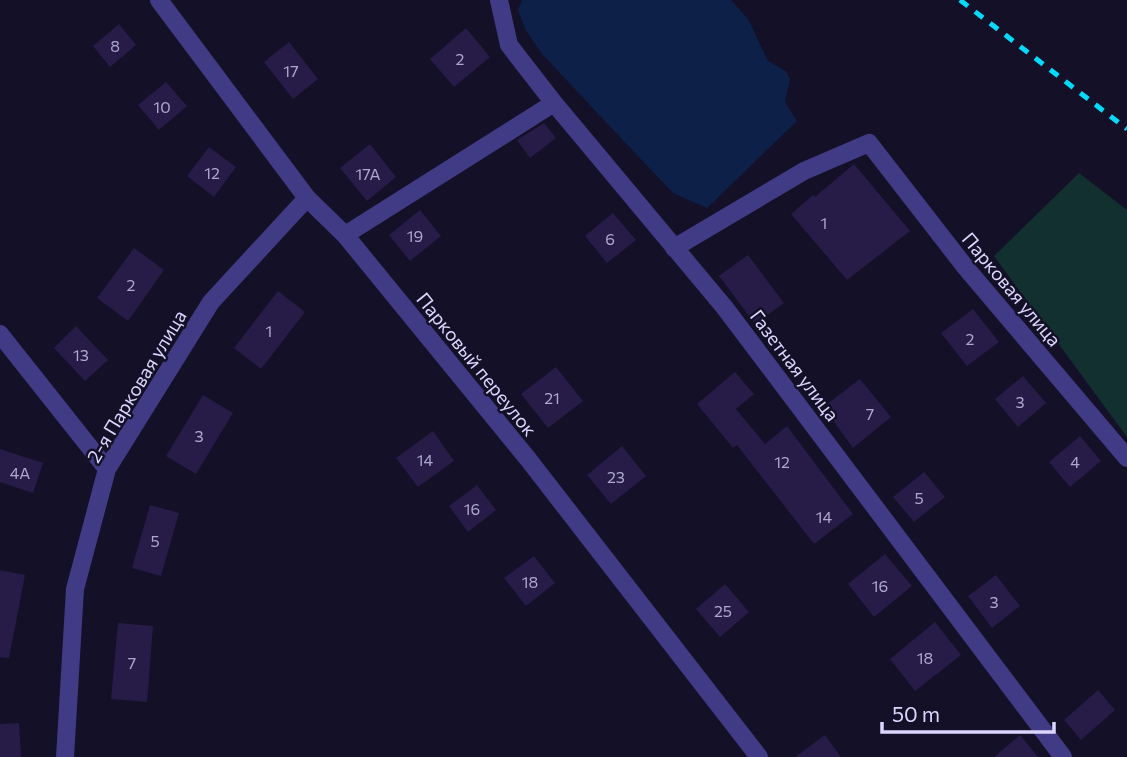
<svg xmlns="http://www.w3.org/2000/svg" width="1127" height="757" font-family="Commissioner,sans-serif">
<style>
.green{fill:#133030}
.water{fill:#0d2048}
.building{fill:#261c47}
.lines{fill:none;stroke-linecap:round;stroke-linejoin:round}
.minor{stroke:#413b85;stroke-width:18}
.rail{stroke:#05d9fc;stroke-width:5;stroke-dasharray:10 9;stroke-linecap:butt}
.labels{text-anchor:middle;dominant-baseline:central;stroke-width:5;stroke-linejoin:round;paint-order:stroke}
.number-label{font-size:16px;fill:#aea8d0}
.street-label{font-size:19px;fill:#dcd6fe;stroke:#141027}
</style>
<rect width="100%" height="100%" fill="#141027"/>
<path class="green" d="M1079,173L1127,210V437L994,256Z"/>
<path class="water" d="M522,0H731L748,19L768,61L786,71L790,79L785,102L797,121L707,208L673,193L619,136L542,54L525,29L518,10Z"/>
<path class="building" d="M119,24L136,45L110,67L93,46Z
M466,28L490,57L454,87L430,59Z
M289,42L318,79L293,99L264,62Z
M166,82L187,106L159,130L138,105Z
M544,123L556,138L530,158L517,140Z
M370,144L396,177L367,201L340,168Z
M209,147L236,167L214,197L187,176Z
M854,164L910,231L847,280L791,214L813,195L815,197Z
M420,210L441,236L410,261L389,235Z
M613,213L636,240L607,263L585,236Z
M134,248L164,270L128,321L97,298Z
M748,255L784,303L755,324L719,276Z
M278,291L305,312L261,369L234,348Z
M973,309L999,342L967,366L941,333Z
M76,326L108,360L85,381L54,348Z
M556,367L583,401L548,428L521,394Z
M735,372L754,394L736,409L765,444L787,426L853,514L814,544L737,445L733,448L697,404Z
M1023,376L1046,403L1018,427L995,399Z
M860,379L891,417L853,448L823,407Z
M203,395L233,413L196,474L166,456Z
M433,431L454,461L418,487L396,458Z
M1080,436L1101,461L1070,487L1049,462Z
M622,446L646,476L611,504L587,475Z
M0,449L43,463L33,493L0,482Z
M924,472L945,497L914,522L893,497Z
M477,485L496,510L468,532L449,506Z
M150,505L179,513L161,576L132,568Z
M885,554L912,586L874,617L848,584Z
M534,556L555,583L526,606L504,578Z
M0,570L25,575L9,658L0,657Z
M996,575L1020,606L992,628L968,596Z
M725,584L749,612L720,637L696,609Z
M935,622L961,655L915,691L890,659Z
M118,623L153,626L147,702L111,699Z
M1098,690L1115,710L1081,740L1064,720Z
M19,723L21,757H0V724Z
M825,735L841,757H795Z
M1020,735L1038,757H994Z"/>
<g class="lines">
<path class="minor" d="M159,0L307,198L345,235L528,459L759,757
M499,0L509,45L554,103L725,308L1063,757
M345,235L554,103
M674,248L804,171L869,143L966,268L1127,458
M0,334L107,469
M65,757L75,589L107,469L211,302L307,198"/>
<path class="rail" d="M960,0L1127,129"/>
</g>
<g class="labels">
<g class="number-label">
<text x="115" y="45">8</text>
<text x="460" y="58">2</text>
<text x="291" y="70">17</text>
<text x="162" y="106">10</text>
<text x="212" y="172">12</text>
<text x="368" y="173">17А</text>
<text x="824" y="222">1</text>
<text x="415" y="235">19</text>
<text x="610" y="238">6</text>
<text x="131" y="284">2</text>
<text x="269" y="330">1</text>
<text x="970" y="338">2</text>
<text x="81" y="354">13</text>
<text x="552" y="397">21</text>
<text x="1020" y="401">3</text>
<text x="870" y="413">7</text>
<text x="199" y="435">3</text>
<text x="425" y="459">14</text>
<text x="782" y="461">12</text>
<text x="1075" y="461">4</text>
<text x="20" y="472">4А</text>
<text x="616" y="476">23</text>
<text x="919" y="497">5</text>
<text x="472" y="508">16</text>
<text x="824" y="516">14</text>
<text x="155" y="540">5</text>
<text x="530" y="581">18</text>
<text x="880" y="585">16</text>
<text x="994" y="601">3</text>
<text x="723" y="610">25</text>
<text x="925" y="657">18</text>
<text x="132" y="662">7</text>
</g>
<g class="street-label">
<text transform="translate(1012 289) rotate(50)">Парковая улица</text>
<text transform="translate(477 364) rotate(51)">Парковый переулок</text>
<text transform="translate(795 365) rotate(53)">Газетная улица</text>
<text transform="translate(136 386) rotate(-59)">2-я Парковая улица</text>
</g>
</g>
<path d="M882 722v10h172v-10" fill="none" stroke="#dcd6fe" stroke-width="3.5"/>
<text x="892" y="722" font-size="21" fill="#dcd6fe" stroke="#141027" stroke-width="5" paint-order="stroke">50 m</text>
</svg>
